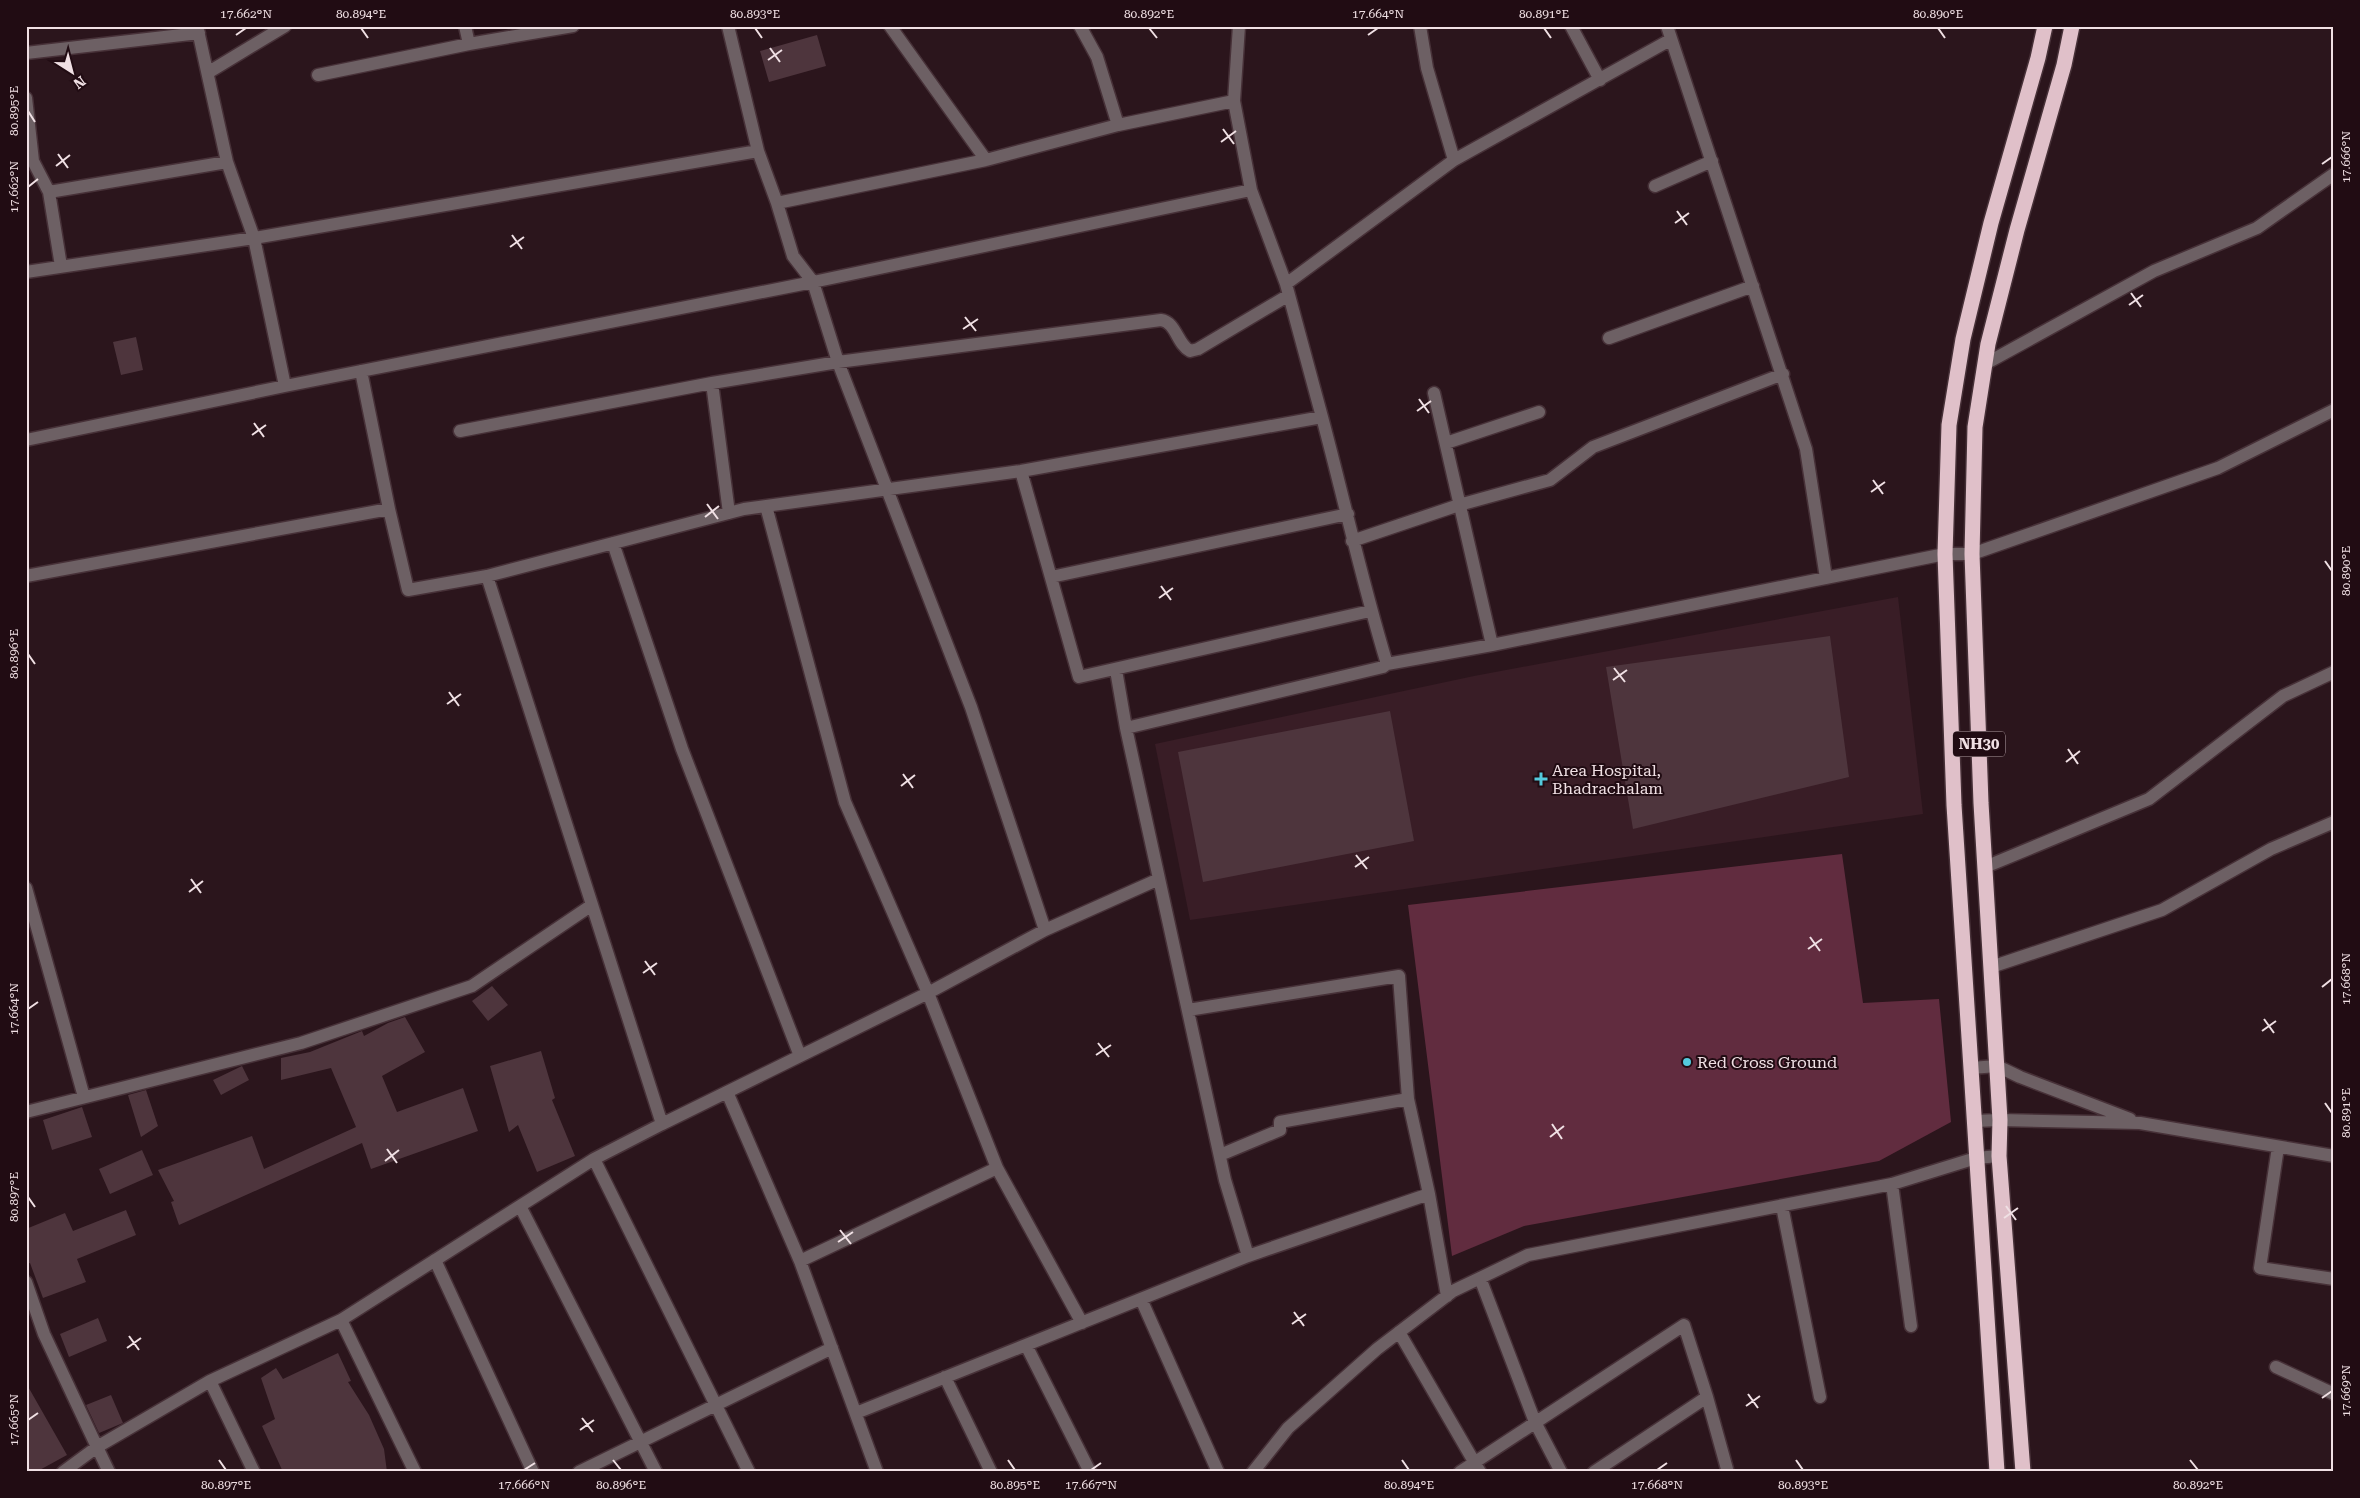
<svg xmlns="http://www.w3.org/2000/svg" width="2360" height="1498" font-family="'Roboto Serif',serif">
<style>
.built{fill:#391d26}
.green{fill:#612c3f}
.building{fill:#4e353d}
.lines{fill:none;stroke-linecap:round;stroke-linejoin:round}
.minor-casing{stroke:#473138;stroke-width:15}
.highway-casing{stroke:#473138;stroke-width:18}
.minor{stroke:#6d6064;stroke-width:12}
.highway{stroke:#e0c0c9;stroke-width:15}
.ticks{fill:none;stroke:#f0e0e4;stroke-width:2}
.poi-dot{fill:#54cadd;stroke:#210c13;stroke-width:2}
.labels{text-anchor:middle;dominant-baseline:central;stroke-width:4;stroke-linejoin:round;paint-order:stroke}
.shield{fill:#210c13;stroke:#b2a0a5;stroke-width:1}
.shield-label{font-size:15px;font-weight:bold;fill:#f0e0e4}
.poi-label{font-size:16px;fill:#f0e0e4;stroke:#210c13;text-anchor:start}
.neatline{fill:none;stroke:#f0e0e4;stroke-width:2}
.ticks-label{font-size:12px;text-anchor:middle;fill:#f0e0e4}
</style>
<rect width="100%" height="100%" fill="#2b151c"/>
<path class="built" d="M1898,597L1923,814L1190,920L1155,744L1474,676Z"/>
<path class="green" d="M1842,854L1863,1003L1939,999L1951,1122L1879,1161L1524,1226L1452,1256L1408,905Z"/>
<path class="building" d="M817,35L826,66L769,82L760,51Z
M136,337L143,370L121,375L113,342Z
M1830,636L1849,777L1633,829L1606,667Z
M1390,711L1414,841L1203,882L1178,752Z
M492,986L508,1005L488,1021L472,1001Z
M405,1017L425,1052L382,1076L397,1112L463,1088L478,1131L371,1169L362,1143L179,1225L171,1202L174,1201L158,1170L252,1136L264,1169L356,1127L331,1068L281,1080V1058L310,1052L362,1031L364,1036L388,1023Z
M541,1051L555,1098L552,1100L575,1156L537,1172L518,1125L509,1132L490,1066Z
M242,1066L249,1080L221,1095L213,1080Z
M146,1090L158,1126L141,1137L128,1095Z
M82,1107L92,1137L52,1150L43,1120Z
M142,1150L153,1175L110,1194L99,1169Z
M126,1210L136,1235L77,1259L86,1282L43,1298L30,1263L26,1264V1229L65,1213L73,1231Z
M98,1318L107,1341L69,1357L60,1334Z
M338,1353L351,1381L348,1382L369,1415L384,1449L387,1472H283L262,1426L275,1419L261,1378L276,1368L283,1379Z
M26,1383L67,1455L36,1472H26Z
M111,1395L123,1423L99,1433L86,1405Z"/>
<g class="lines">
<defs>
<path id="minor" d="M197,26L227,162L254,238L285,386
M465,26L469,44
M890,26L986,160
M1080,26L1097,57L1118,125
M1239,26L1234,101L1251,190L1286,284L1322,417
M1420,26L1427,68L1454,160
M1571,26L1600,80
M1667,26L1806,449L1826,578
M26,53L199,33
M209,72L285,26
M318,75L469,44L573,26
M26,98L33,161L49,192L61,266
M758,151L777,203
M1655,186L1712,161
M49,192L227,162
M26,272L254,238L758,151L728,26
M1286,284L1454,160L1670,40
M1609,338L1753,286
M1985,364L2154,271L2257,228L2334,174
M361,371L389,509
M1434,393L1492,645
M460,431L712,383
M26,440L285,386L813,282L793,256L777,203L986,160L1118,125L1234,101
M1446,443L1539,412
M1021,471L1079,677L1370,611
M766,506L845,802L928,993L997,1168L800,1261
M729,513L712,383L838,362L1161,320C1176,322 1177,344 1190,351L1198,349L1289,295
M1352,541L1459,505L1550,480L1593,447L1783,374
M613,543L682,749L800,1056
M26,576L389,509L408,590L487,576
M1051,577L1348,514
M1116,670L1126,728
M1985,867L2149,799L2283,696L2334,672
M1159,879L1045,930L928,993L662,1124L487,576L744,509L1021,471L1322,417C1344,499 1362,582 1387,664
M26,888L84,1097
M1045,930L971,707L838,362L813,282L1251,190
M1991,967L2162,910L2271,849L2334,822
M1188,1010L1399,976L1408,1099L1429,1194
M1971,1068L1997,1066L2020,1077L2130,1119
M727,1092L800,1261L877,1472
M26,1112L301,1043L472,986L592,905
M1974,1121L2000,1120L2140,1123L2334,1156
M662,1124L594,1159L749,1472
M2278,1147L2260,1268L2334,1279
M1220,1155L1280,1130V1122L1408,1099
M997,1168L1082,1323
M1892,1184L1911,1326
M520,1206L656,1472
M1782,1206L1820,1397
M435,1260L533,1472
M1480,1278L1535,1422L1561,1472
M26,1282L44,1334L97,1447L210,1381L341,1320
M1447,1296L1429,1194L1248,1256L1225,1180L1126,728L1383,667L1387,664L1492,645L1945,554H1972L2218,468L2334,410
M1141,1299L1218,1472
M1399,1332L1480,1472
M1026,1345L1090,1472
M2276,1367L2334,1394
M945,1377L991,1472
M210,1381L254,1472
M1707,1397L1727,1469
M856,1413L1248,1256
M63,1472L97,1447L109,1472
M415,1472L341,1320L594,1159
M579,1472L832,1348
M1253,1472L1288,1428L1377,1349L1453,1291L1528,1255L1892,1184L1976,1158L1999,1156
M1460,1472L1684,1325L1707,1397L1594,1472"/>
<path id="highway" d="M1997,1472L1954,805L1945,554L1949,425L1963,339L1991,223L2038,58L2045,26
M2023,1472L1999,1156L2000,1120L1981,803L1972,554L1975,427L1988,344L2017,230L2064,65L2072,26"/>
</defs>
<use href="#minor" class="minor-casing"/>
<use href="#highway" class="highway-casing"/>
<use href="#minor" class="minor"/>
<use href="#highway" class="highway"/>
</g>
<path class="ticks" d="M361,28L368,38M755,28L762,38M1149,28L1157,38M1544,28L1551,38M1938,28L1945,38M236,35L246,28M1368,35L1378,28M770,48L780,62M768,60L782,50M28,111L35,122M1223,129L1234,144M1221,142L1236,131M58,154L68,168M2322,164L2332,157M56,166L70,155M28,187L38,179M1677,211L1687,225M1675,223L1689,213M512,235L522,249M510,247L524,237M2131,293L2141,307M2129,305L2143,295M965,317L976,331M963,329L978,319M1419,399L1429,413M1417,411L1431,401M254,423L264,437M252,435L266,425M1873,480L1883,494M1871,492L1885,482M707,504L718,519M705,517L719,506M2325,561L2332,571M1161,586L1171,600M1159,598L1173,588M28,654L35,664M1614,668L1625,682M1613,680L1627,670M449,692L459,706M447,704L461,694M2068,749L2078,764M2066,762L2080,751M903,774L913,788M901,786L915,775M1356,855L1367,869M1355,867L1369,857M191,879L201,893M189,892L203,881M1810,937L1820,951M1808,949L1822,939M645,961L655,975M643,973L657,963M2322,987L2332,979M28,1009L38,1002M2264,1019L2274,1033M2262,1031L2276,1021M1098,1043L1109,1057M1096,1055L1111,1045M2325,1103L2332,1113M1552,1124L1562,1139M1550,1137L1564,1126M387,1149L397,1163M385,1161L399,1150M28,1197L35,1207M2006,1206L2016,1220M2004,1218L2018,1208M840,1230L851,1244M838,1242L853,1232M1294,1312L1304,1326M1292,1324L1306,1314M129,1336L139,1350M127,1348L141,1338M1748,1394L1758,1408M2322,1398L2332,1391M1746,1406L1760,1396M582,1418L593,1432M28,1420L38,1413M580,1430L594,1420M219,1460L226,1470M613,1460L621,1470M1008,1460L1015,1470M1402,1460L1409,1470M1796,1460L1803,1470M2190,1460L2198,1470M524,1470L535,1463M1091,1470L1101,1463M1657,1470L1667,1463"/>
<g class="poi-dot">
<path d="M1538.5 771.5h5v5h5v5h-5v5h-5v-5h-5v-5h5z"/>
<circle cx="1687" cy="1062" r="5"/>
</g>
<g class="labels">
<rect class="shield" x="1953" y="731.5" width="52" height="25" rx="4"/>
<g class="shield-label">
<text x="1979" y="744">NH30</text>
</g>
<g class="poi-label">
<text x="1552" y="770">Area Hospital,<tspan x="1552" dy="18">Bhadrachalam</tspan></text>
<text x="1697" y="1062">Red Cross Ground</text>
</g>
</g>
<rect width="2360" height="1498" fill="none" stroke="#210c13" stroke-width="55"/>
<g transform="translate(72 72) rotate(144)" stroke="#210c13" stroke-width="4" paint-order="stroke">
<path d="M0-4L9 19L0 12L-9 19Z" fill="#f0e0e4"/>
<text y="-8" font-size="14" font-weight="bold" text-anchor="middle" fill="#f0e0e4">N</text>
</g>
<rect x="28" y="28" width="2304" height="1442" class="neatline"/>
<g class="ticks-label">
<text x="246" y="18">17.662°N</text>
<text x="361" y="18">80.894°E</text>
<text x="755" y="18">80.893°E</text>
<text x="1149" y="18">80.892°E</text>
<text x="1378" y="18">17.664°N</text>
<text x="1544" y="18">80.891°E</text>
<text x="1938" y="18">80.890°E</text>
<text transform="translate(14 111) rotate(-90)" y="4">80.895°E</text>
<text transform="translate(2346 157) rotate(-90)" y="4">17.666°N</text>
<text transform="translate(14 187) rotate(-90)" y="4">17.662°N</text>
<text transform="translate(2346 571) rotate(-90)" y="4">80.890°E</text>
<text transform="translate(14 654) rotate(-90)" y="4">80.896°E</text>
<text transform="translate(2346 979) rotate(-90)" y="4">17.668°N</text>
<text transform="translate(14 1009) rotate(-90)" y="4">17.664°N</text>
<text transform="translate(2346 1113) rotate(-90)" y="4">80.891°E</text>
<text transform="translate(14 1197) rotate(-90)" y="4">80.897°E</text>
<text transform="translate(2346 1391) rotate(-90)" y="4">17.669°N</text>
<text transform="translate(14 1420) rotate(-90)" y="4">17.665°N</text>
<text x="226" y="1489">80.897°E</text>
<text x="524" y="1489">17.666°N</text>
<text x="621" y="1489">80.896°E</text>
<text x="1015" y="1489">80.895°E</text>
<text x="1091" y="1489">17.667°N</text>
<text x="1409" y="1489">80.894°E</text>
<text x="1657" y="1489">17.668°N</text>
<text x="1803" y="1489">80.893°E</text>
<text x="2198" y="1489">80.892°E</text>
</g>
</svg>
